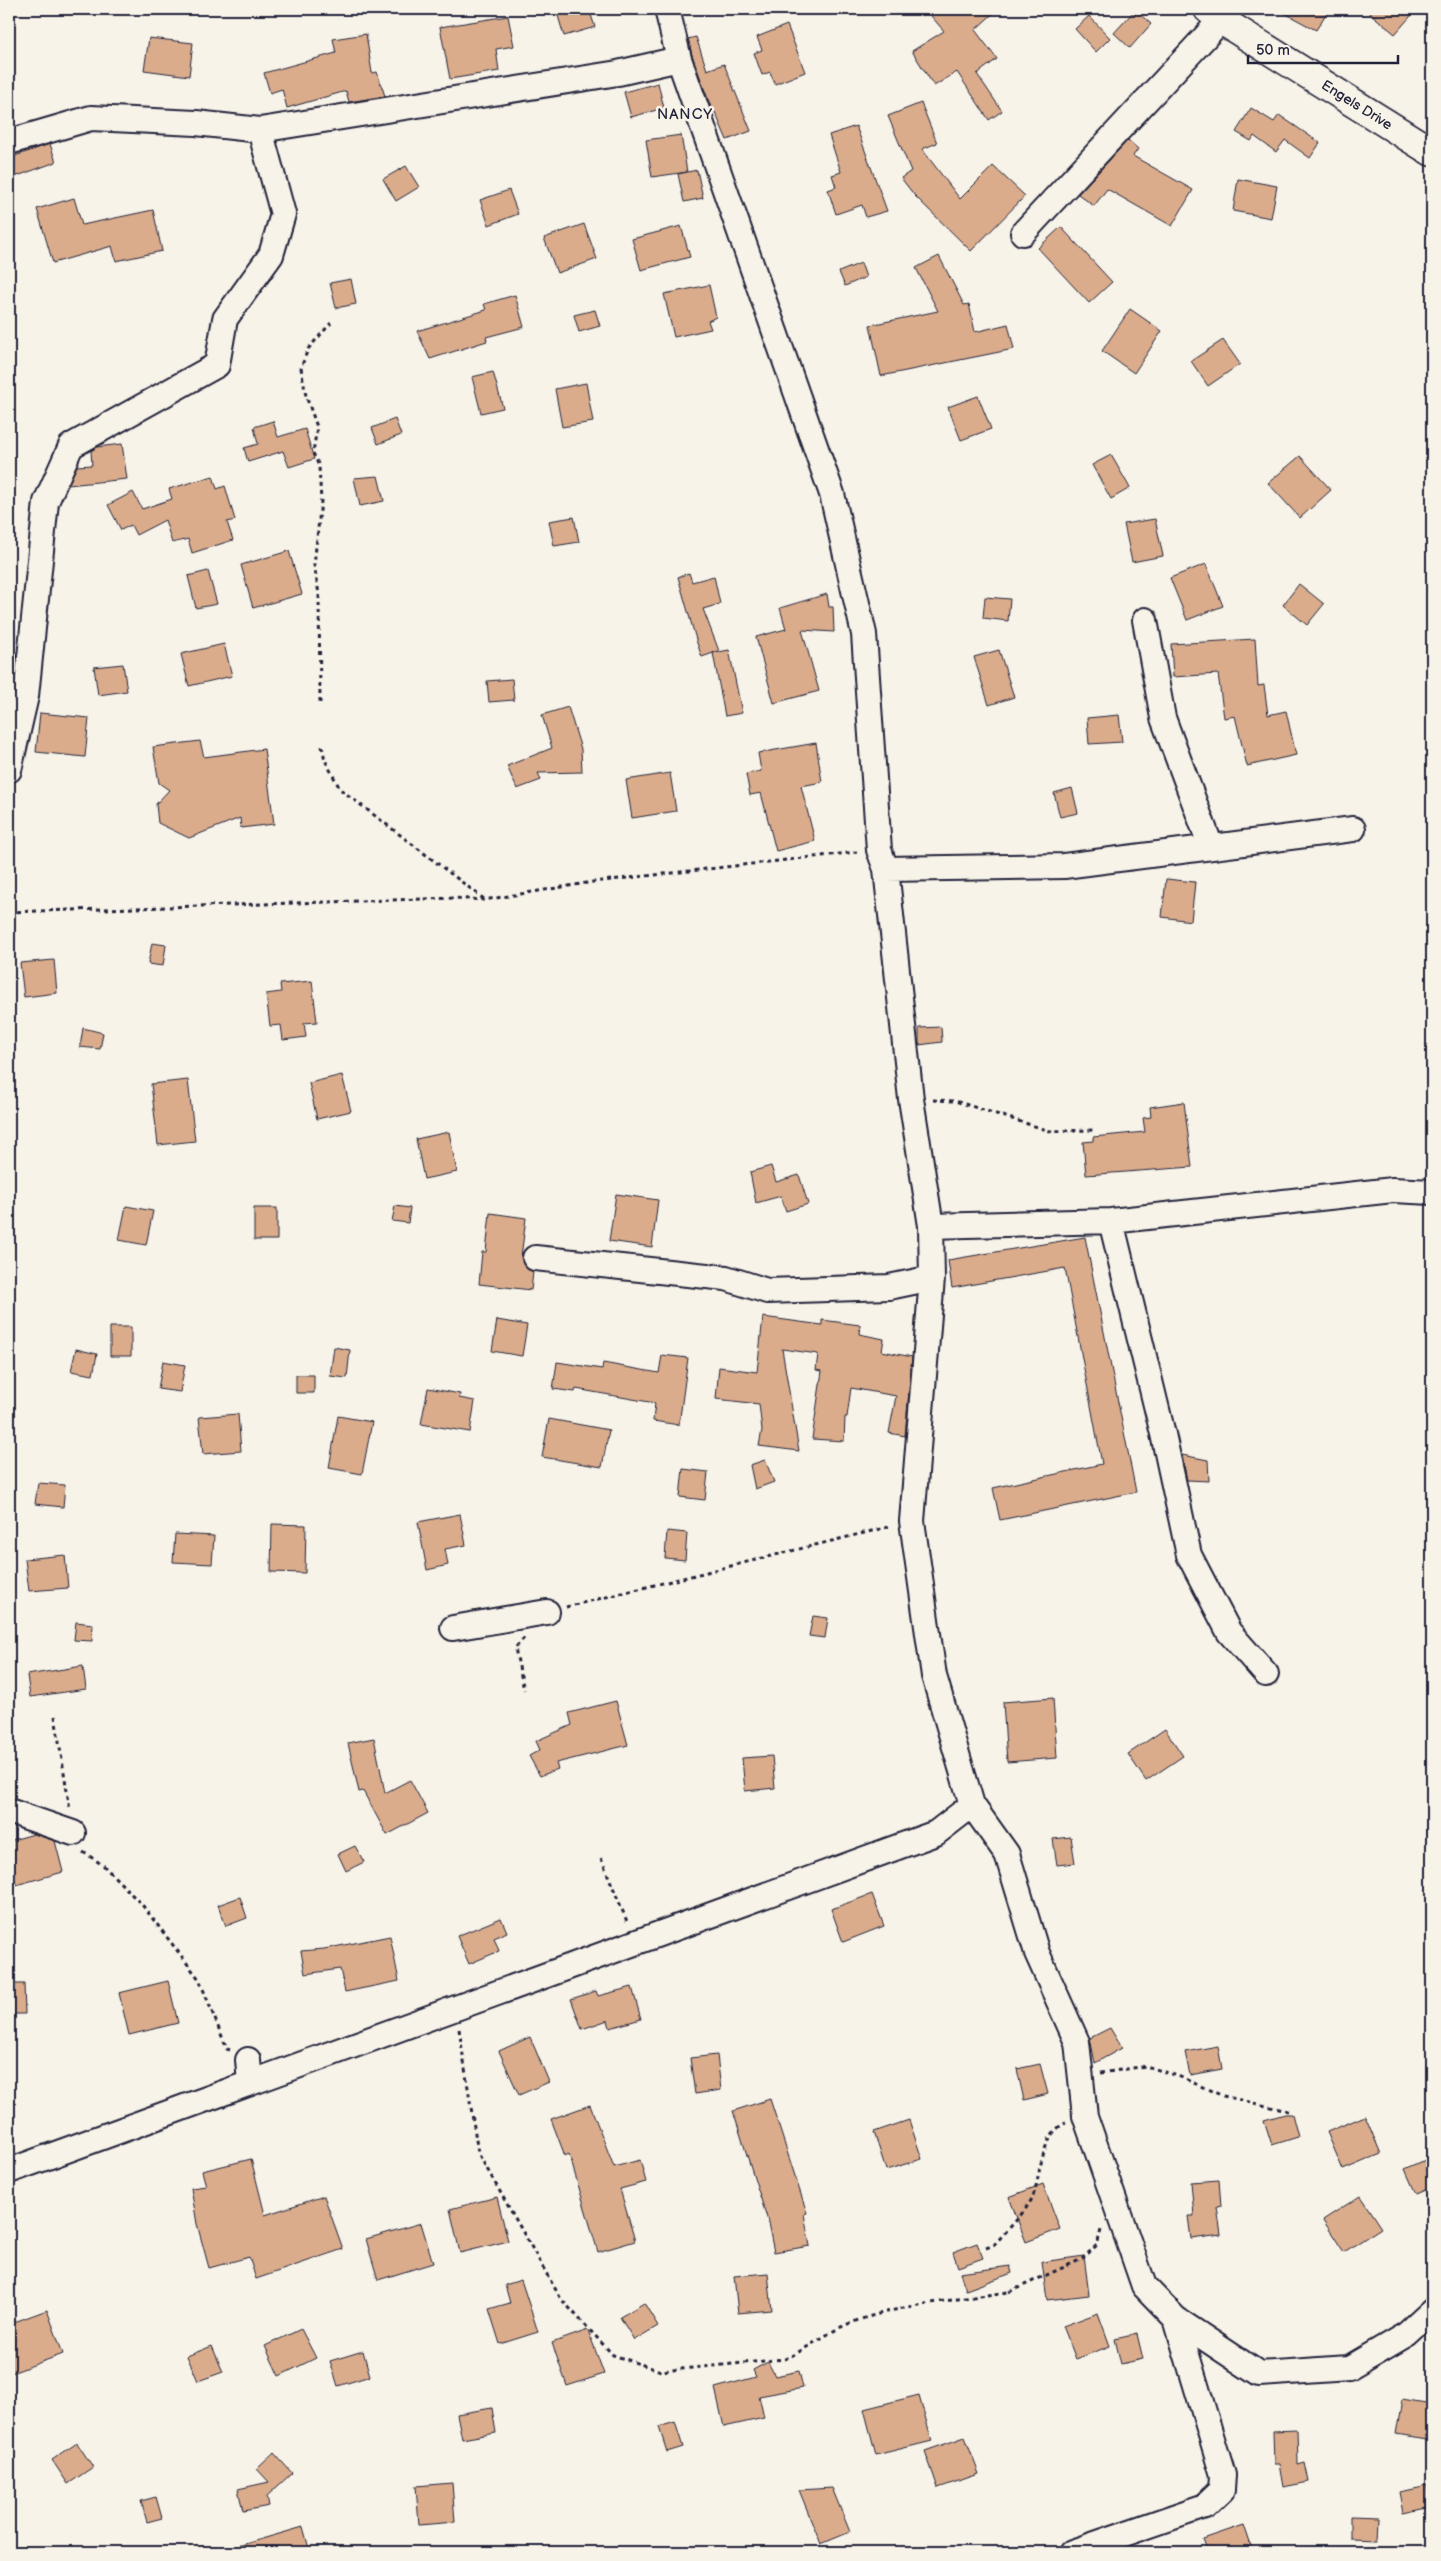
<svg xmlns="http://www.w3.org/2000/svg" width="1441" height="2561" font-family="'Balsamiq Sans',sans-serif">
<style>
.building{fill:#daac8b;stroke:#22223b}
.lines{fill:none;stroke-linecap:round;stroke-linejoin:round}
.minor-casing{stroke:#22223b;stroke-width:28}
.tertiary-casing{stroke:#22223b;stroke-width:31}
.path{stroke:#22223b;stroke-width:3;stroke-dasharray:4 4;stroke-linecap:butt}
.minor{stroke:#f7f3e8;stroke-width:24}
.tertiary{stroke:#f7f3e8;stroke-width:28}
.labels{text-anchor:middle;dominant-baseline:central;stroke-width:5;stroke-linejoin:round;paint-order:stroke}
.street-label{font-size:14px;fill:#22223b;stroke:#f7f3e8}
.neighbourhood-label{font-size:15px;letter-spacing:1px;fill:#22223b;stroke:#f7f3e8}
</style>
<rect width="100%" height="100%" fill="#f7f3e8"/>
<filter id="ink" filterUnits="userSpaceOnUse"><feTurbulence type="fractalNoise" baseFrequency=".02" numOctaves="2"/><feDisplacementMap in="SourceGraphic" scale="10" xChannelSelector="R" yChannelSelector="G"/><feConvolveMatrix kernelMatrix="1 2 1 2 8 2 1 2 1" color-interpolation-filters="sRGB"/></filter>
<g filter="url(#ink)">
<path class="building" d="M556,9H589L595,27L564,36Z
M925,9H998L975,30L997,59L977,74L1002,111L989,120L957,72L934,86L912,51L944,31Z
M1277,9H1329L1316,30Z
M1365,9H1417L1395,34Z
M1135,10L1151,24L1130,48L1114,33Z
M508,16L514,46L496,49L499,71L450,79L440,27Z
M1089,16L1110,38L1096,52L1075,29Z
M787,25L805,72L775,84L770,72L762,75L754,53L762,50L757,37Z
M366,34L372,73L377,72L385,96L349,102L346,91L287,108L282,89L270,93L264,73L336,53L333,39Z
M696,37L707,70L724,64L751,131L727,140L715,112L713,113L692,55L688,39Z
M149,38L193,43L189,76L144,70Z
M658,83L664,108L631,117L624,92Z
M921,103L937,143L922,149L960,199L993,166L1025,196L971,251L915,196L901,178L911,171L888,116Z
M1251,108L1274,122L1279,115L1320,143L1310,158L1285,140L1276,152L1254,136L1251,141L1236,132Z
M856,126L887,211L866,217L862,205L836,214L828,190L836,187L832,175L841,172L829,135Z
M681,135L687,172L652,177L646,140Z
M1128,140L1138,149L1133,156L1193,190L1172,226L1107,189L1094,206L1078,194Z
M50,144L56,162L9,179V158Z
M406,166L419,187L396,201L383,179Z
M697,170L703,198L684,202L678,174Z
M1238,179L1277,186L1271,218L1233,211Z
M509,190L518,214L489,225L480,200Z
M74,198L82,225L153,210L162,251L116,261L112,246L53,263L37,209Z
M584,224L597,259L557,273L544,238Z
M681,226L690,257L641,270L632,239Z
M1061,227L1112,282L1089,303L1038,248Z
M939,256L964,305L969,304L975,332L1008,324L1014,349L881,376L870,325L938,311L916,268Z
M861,263L866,277L845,286L839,272Z
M351,279L356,304L336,308L330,283Z
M709,285L716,317L708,321L711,329L674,337L664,294Z
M515,295L524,327L486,337L487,341L430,359L417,331L486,310L484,304Z
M1130,309L1162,331L1134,373L1102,351Z
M595,310L600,326L579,332L574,315Z
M1223,340L1240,364L1208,386L1191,361Z
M493,372L503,408L481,413L472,377Z
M586,383L593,422L562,427L555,389Z
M978,396L991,429L961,440L948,407Z
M395,419L401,435L378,444L372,428Z
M273,421L278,437L305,429L314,459L289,467L283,451L248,462L244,448L258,444L254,427Z
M122,444L127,479L68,485L77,466L92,465L91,451L97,447Z
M1111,455L1130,488L1111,499L1092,465Z
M1300,456L1331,490L1300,518L1268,483Z
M213,476L217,489L225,486L235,520L227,522L233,540L192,553L188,539L172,543L165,520L136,535L131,525L121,530L108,505L133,492L142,509L172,499L169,489Z
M378,476L384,501L360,506L354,478Z
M574,517L579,542L554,546L549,521Z
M1155,519L1163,556L1132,562L1124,524Z
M289,551L302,594L253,608L241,565Z
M1206,564L1223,606L1187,620L1170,578Z
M208,571L217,604L196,608L188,576Z
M689,573L692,582L714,576L720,604L703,609L719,651L713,653L729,650L742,713L725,716L713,653L702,657L697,643L678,577Z
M1299,584L1324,604L1307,625L1283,605Z
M827,594L829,607H833L834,632L802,630L819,691L774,703L756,637L786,629L780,608Z
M985,597L1010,599L1008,621L983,618Z
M1255,639L1258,686L1264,685L1268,715L1286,711L1296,755L1247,766L1235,716L1224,718L1218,674L1173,677L1171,644Z
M224,644L232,676L189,686L181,654Z
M999,650L1014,697L989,705L974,657Z
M123,664L127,691L98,695L94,667Z
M512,679L514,700L489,702L487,681Z
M568,707L581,749L582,772L538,773L541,780L517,789L507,766L552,748L542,715Z
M40,713L89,718L85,757L36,752Z
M1119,715L1122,742L1089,744L1087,718Z
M200,741L204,757L264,749L274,824L241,828L240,818L189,838L158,823L156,804L169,790L159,783L153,747Z
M816,743L822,782L801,786L815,841L776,851L761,793L750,795L746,774L761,771L758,753Z
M670,773L676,811L632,818L626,780Z
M1072,788L1078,813L1060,817L1054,793Z
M1166,879L1195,882L1191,921L1162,917Z
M152,943L166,945L163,966L148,964Z
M54,960L57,993L24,997L20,963Z
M312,981L317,1022L304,1023L306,1037L283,1040L281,1025L270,1026L266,994L281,992L280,984Z
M941,1027L942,1042L919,1045V1028Z
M83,1028L103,1033L100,1049L80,1047Z
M342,1075L351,1111L317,1119L309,1083Z
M188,1080L195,1141L158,1145L151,1084Z
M1184,1102L1192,1167L1086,1175L1083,1142L1093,1141V1137L1145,1132L1143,1118L1151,1117L1150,1107Z
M449,1132L457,1172L424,1179L416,1139Z
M771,1166L776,1182L799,1175L808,1204L786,1211L781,1196L756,1203L750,1172Z
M616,1194L658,1200L652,1247L609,1241Z
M126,1206L153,1211L146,1245L119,1240Z
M395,1206L410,1208L408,1223L392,1221Z
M254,1208H277V1240H254Z
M490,1213L526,1218L521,1257L527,1269L533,1272L531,1290L479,1284L482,1252H486Z
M1085,1237L1136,1492L1000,1520L993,1488L1102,1464L1065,1268L952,1288L948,1260Z
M763,1317L822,1325V1320L860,1325L859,1334L884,1339L882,1351L912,1357L905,1436L889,1433L896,1396L851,1388L847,1417H845L844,1441L812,1439L822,1371L816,1370L818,1354L782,1349L799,1451L759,1446L762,1430L759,1404L716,1399L719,1367L757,1372Z
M497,1320L527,1325L522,1356L492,1351Z
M110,1327H131V1356H110Z
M334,1347L350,1350L347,1378L330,1376Z
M76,1349L97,1354L93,1375L71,1371Z
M662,1355L688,1358L679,1425L653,1421L655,1403L576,1389L575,1392L553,1389L557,1362L602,1369L603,1363L659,1373Z
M163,1361L185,1365L180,1392L158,1389Z
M296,1375H314V1393H296Z
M428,1388L460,1394L459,1398L475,1401L470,1432L421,1424Z
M238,1414L241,1451L203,1454L199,1417Z
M338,1416L372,1422L362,1474L329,1468Z
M549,1419L609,1430L602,1467L542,1457Z
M1182,1455L1208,1460L1209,1481L1187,1480Z
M765,1460L774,1482L755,1489L750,1465Z
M683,1469L708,1472L705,1500L680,1497Z
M38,1483L65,1485L63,1507L35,1504Z
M460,1514L466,1545L445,1549L448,1565L427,1570L418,1522Z
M272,1524L306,1525L305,1573L271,1572Z
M667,1531L687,1533L685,1560L665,1558Z
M175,1534L214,1536L212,1564L173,1562Z
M65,1555L68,1588L29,1591L25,1559Z
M813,1616L828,1618L825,1638L809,1636Z
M76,1622L93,1624L92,1641L74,1640Z
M83,1666L86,1689L30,1697L27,1675Z
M1053,1698L1057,1758L1007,1762L1003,1702Z
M616,1701L628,1745L556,1763L558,1769L540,1776L529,1756L540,1750L536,1741L572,1725L569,1713Z
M1165,1729L1183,1756L1146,1781L1128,1754Z
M374,1738L385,1793L410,1780L428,1813L387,1835L363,1791L359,1792L348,1743Z
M772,1756L775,1788L745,1791L742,1758Z
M34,1834L55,1841L63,1872L16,1885L9,1858V1841Z
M1071,1837L1075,1863L1057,1865L1053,1839Z
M355,1846L364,1862L346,1871L338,1854Z
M872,1894L884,1926L843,1942L831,1909Z
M240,1897L247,1918L226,1926L218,1905Z
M501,1918L507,1932L494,1938L499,1951L469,1964L457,1936Z
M390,1936L399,1981L345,1992L340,1969L305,1974L301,1951L324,1949Z
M168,1981L178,2023L129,2035L119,1993Z
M9,1984H24L25,2014H9Z
M632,1987L641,2019L610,2028L608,2020L582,2029L571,1999L596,1991L598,1996Z
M1110,2028L1122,2048L1095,2063L1090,2038Z
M530,2037L549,2082L519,2095L499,2051Z
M1218,2046L1222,2069L1190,2075L1185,2052Z
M717,2055L721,2090L695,2094L690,2058Z
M1040,2064L1048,2094L1024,2100L1017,2069Z
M770,2099L807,2213L804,2214L810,2246L774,2252L767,2218L733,2111Z
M590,2105L614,2167L640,2160L646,2182L620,2189L635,2241L598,2252L569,2154L565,2156L551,2119Z
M1285,2114H1292L1298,2137L1272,2145L1264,2120Z
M1365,2116L1381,2154L1343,2170L1327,2132Z
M909,2120L922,2159L886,2170L874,2132Z
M1432,2157V2187L1416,2194L1405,2169Z
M251,2159L265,2215L324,2196L343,2249L256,2279L249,2257L209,2268L197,2224L191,2188L206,2186L202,2171Z
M1219,2180L1221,2206L1217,2207L1221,2235L1191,2239L1188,2216H1194L1191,2182Z
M1043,2184L1060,2229L1026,2242L1009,2197Z
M1360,2196L1381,2228L1344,2252L1323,2220Z
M497,2197L508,2241L460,2253L450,2209Z
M421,2223L433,2263L378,2280L366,2239Z
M977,2243L983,2258L958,2267L953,2252Z
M1084,2256L1089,2295L1047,2300L1042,2262Z
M1010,2266L1012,2273L966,2290L960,2273Z
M768,2273L772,2310L738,2313L734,2276Z
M521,2280L538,2332L500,2344L489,2309L510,2303L505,2285Z
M644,2303L658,2326L634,2340L620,2317Z
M47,2310L63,2354L9,2374V2324Z
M1098,2313L1110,2346L1076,2359L1063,2326Z
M301,2329L316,2358L279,2376L265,2346Z
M588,2330L604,2374L567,2386L552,2343Z
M1137,2334L1143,2359L1121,2364L1115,2339Z
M212,2346L223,2372L198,2381L187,2356Z
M363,2351L370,2376L338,2386L330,2361Z
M768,2362L775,2376L799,2371L803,2388L759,2396L764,2418L724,2427L715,2388L756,2377L753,2370Z
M919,2395L932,2441L876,2455L864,2409Z
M1402,2400L1432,2405L1427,2440L1396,2435Z
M492,2408L496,2433L462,2439L457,2414Z
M675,2422L683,2447L667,2452L659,2427Z
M1297,2430L1298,2465L1305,2463L1309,2482L1283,2487L1279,2464H1274L1273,2431Z
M965,2437L979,2474L938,2488L925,2451Z
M77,2443L93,2467L68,2484L52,2460Z
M274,2453L292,2473L267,2496L269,2506L243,2511L238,2489L269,2482L257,2469Z
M452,2483L455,2522L419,2525L416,2486Z
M1428,2486L1432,2506L1404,2512L1400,2492Z
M832,2488L850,2532L821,2544L799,2490Z
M156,2497L162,2518L147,2522L141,2501Z
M1350,2516L1379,2517L1378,2540L1350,2539Z
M1244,2525L1253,2552H1208L1203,2539Z
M303,2527L310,2552H232L231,2548Z"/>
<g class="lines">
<defs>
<path id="minor" d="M667,9L679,59L832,494L864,634L879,850L886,869L911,1099L931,1226L932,1278L912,1521L934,1676L972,1805L1007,1854L1037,1953L1077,2042L1085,2116L1144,2286L1176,2319L1259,2374L1349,2368L1407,2334L1432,2311
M9,142L91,118L196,123L260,130L618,73L679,59
M1023,233L1221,20
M1145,620L1163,718L1211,847
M9,770L26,696L46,502L71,446L217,365L225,319L271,255L283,214L260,130
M886,869L1064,866L1353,829
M1111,1221L1163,1434L1189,1555L1229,1632L1266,1674
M931,1226L1111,1221L1393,1190L1432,1192
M535,1258L726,1278L767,1291L889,1287L932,1278
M453,1628L547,1612
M9,1811L73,1833
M248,2060L250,2083
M9,2171L936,1833L972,1805
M1072,2552L1205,2506L1222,2490L1223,2475L1176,2319"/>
<path id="tertiary" d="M1208,9L1221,20L1432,152"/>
</defs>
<use href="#minor" class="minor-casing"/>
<use href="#tertiary" class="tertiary-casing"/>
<path class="path" d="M320,703L319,594L314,565L321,501L319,466L313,453L317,427L306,396L301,368L308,349L331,323
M322,746L325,760L340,789L484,899
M9,912L455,898L484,900L593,882L857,852
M933,1100L955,1101L1050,1131L1095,1130
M566,1607L892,1526
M524,1638L515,1648L524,1690
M55,1716L70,1810
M83,1852L103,1865L143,1906L199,1979L227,2049L230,2050
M601,1858L628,1924
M459,2029L478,2153L561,2299L613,2355L661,2371L785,2359C809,2348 828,2331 853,2322C902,2304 957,2300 1008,2292
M1101,2073L1146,2066L1178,2076L1223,2096L1288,2111
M986,2248L994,2245C1005,2232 1028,2210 1033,2196C1041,2174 1041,2133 1066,2123
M1009,2292L1082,2259L1097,2245L1101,2230"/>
<use href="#minor" class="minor"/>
<use href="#tertiary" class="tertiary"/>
</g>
</g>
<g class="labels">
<g class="street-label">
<text transform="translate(1357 105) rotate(32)">Engels Drive</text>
</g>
<g class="neighbourhood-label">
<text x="685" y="114">NANCY</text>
</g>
</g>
<rect width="1441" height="2561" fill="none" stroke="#f7f3e8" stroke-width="30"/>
<rect x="15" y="15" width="1411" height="2531" fill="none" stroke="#22223b" stroke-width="2" filter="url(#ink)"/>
<path d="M1248 55v8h150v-8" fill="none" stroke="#22223b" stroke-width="2.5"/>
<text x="1256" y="55" font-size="15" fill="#22223b" stroke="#f7f3e8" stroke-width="4" paint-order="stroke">50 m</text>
</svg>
